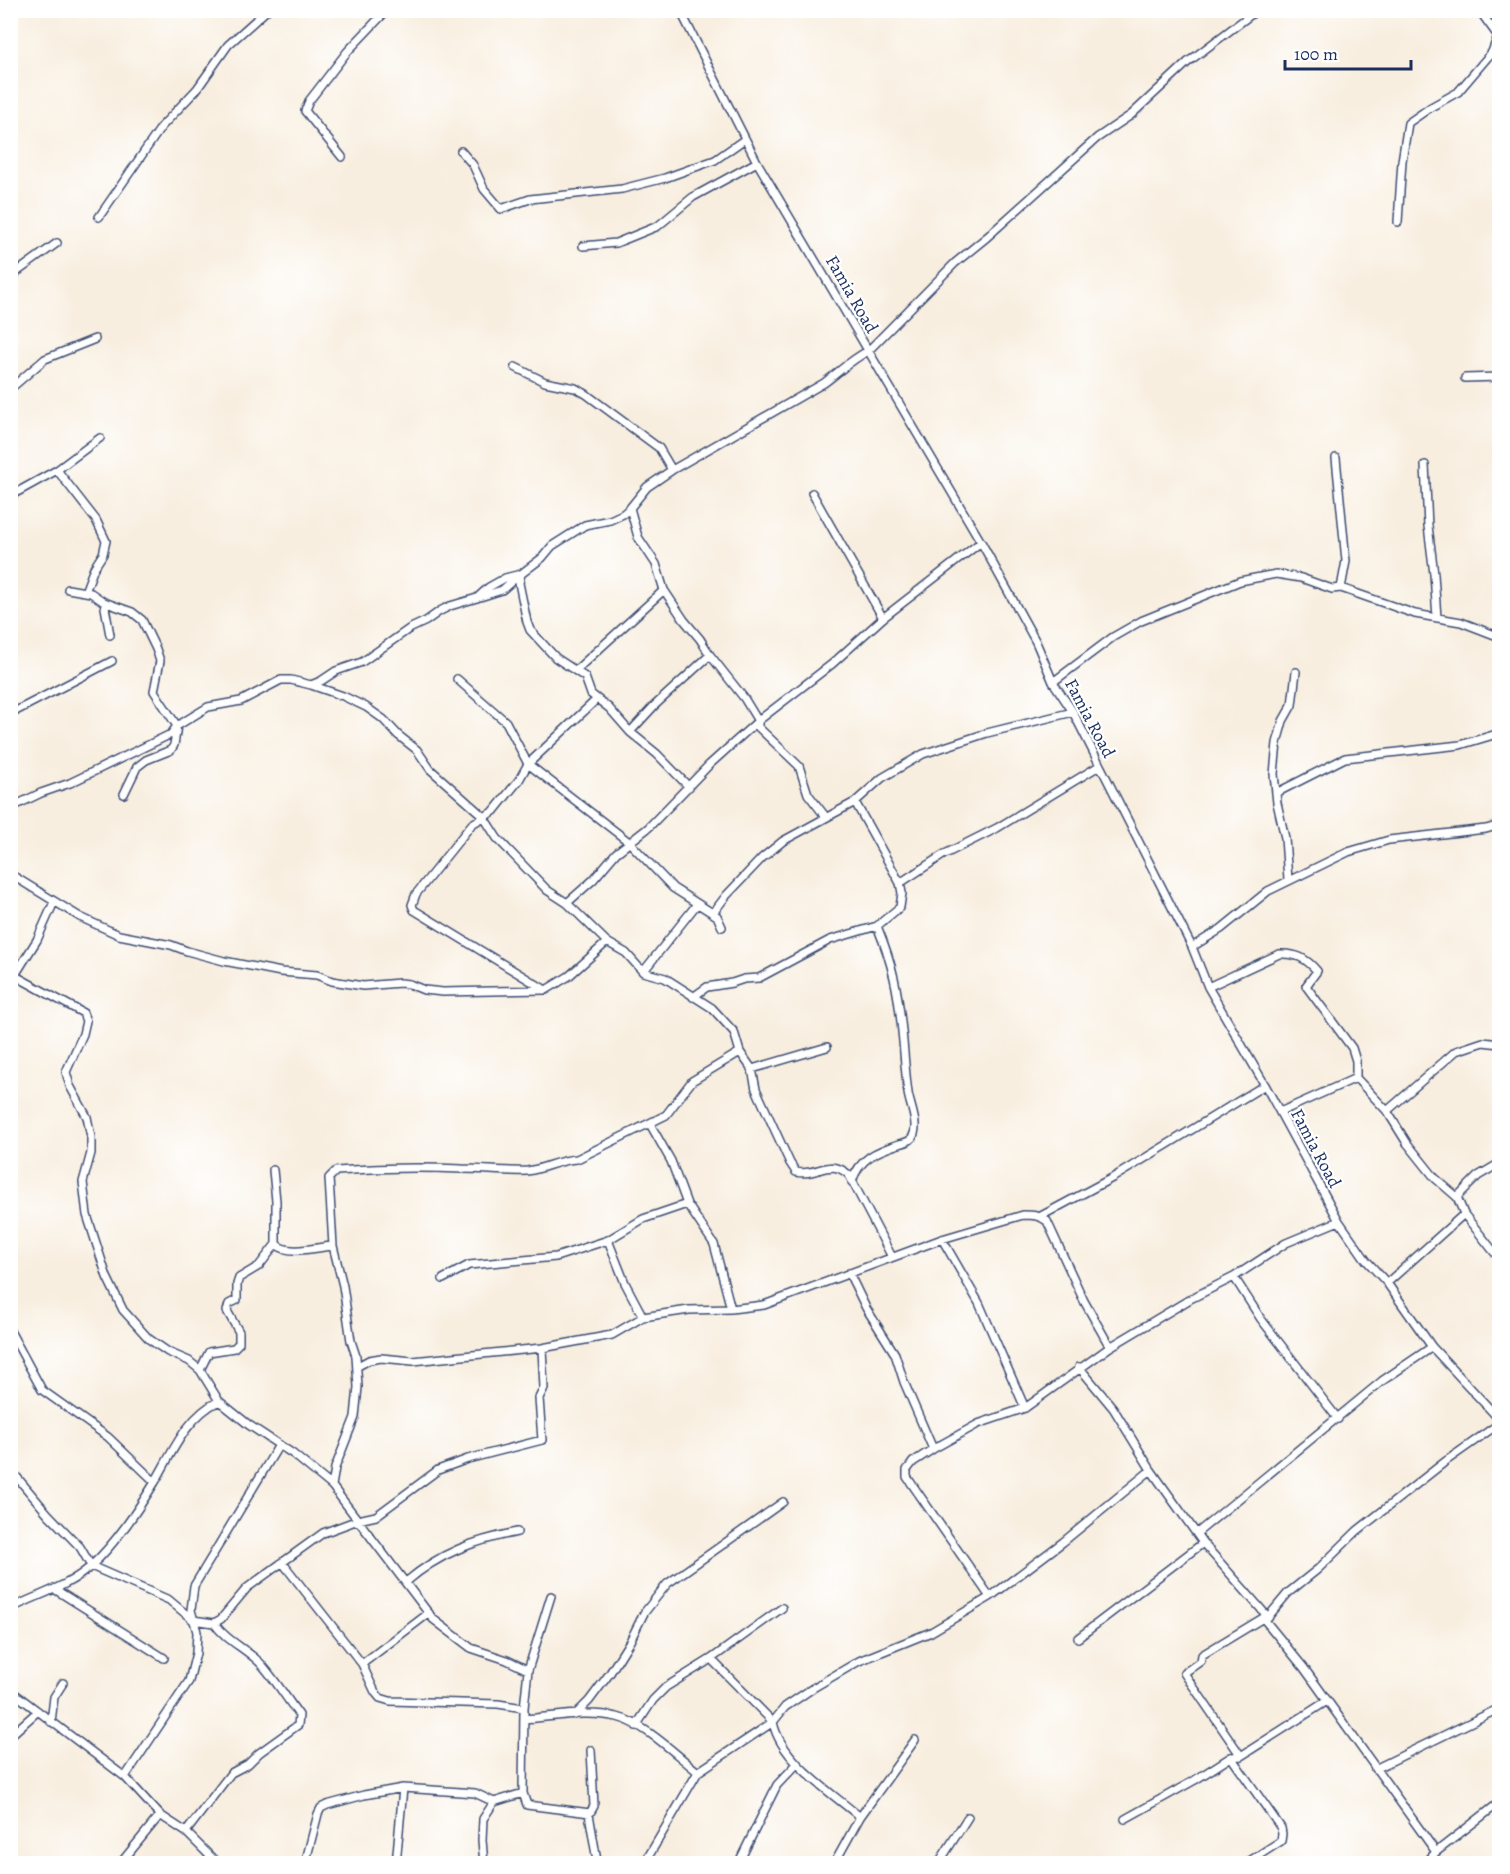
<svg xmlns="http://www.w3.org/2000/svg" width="1510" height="1874" font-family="Alegreya,serif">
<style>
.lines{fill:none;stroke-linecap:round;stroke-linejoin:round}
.minor-casing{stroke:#3c4c71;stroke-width:10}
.minor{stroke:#fff;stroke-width:7}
.labels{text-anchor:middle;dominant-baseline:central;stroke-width:4.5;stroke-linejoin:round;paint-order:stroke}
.street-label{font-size:18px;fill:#1b2f5e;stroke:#fff}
</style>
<rect width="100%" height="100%" fill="#fff"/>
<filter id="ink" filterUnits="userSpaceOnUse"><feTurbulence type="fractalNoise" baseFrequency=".0167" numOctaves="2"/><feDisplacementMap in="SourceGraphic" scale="12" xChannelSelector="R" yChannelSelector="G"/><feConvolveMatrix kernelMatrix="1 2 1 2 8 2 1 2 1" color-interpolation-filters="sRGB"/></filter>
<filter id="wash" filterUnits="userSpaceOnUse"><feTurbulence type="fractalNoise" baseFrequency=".008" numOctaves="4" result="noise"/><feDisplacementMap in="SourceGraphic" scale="24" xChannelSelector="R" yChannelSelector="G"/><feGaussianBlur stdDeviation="1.35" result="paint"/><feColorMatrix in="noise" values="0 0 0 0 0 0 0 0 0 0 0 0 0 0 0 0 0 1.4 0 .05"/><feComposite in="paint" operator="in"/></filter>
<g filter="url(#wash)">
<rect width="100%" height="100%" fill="#f8eedf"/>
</g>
<g filter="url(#ink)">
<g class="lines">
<defs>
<path id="minor" d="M680,10L757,162L981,542L1036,642L1053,682L1073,712L1192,947L1208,987L1265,1085L1339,1221L1366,1260L1387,1283L1432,1347L1500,1420
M461,151L473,165L484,189L501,209L530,199L622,189L665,178L715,160L745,139
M342,157L305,111L309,101L347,52L387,10
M99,217L162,126L197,89L228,45L267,10
M1398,222L1402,161L1408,123L1431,107L1458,92L1492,52L1498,36L1479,10
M583,246L616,243L658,226L693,197L757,162
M10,277L57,243
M515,367L545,382L575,388L586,394L659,448L672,470
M1465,378L1500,377
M10,389L45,359L95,339
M1336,458L1346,561L1341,588
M1425,465L1428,526L1434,574L1437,618
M57,470L96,520L106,541L103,554L94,568L85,592
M812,493L883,618
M10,496L57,470L100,438
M630,508L638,537L656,564L664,590L684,620L700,639L710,655L744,698L758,721V727L799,766L808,794L825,816
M521,574L519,583L527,622L530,630L556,658L585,677L591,694L609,708L630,732L657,754L689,787
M68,589L91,593L104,602L132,612L142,620L156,649L160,661L154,691L177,726L174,745L171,750L146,760L137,767L124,794
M480,597L502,590L519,575
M104,602L110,635
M576,670L664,590
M457,679L506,722L528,764L629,842L673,888L717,916L722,927
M1053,682L1113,637L1141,621L1240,581L1276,574L1301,578L1332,589L1341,588L1415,614L1461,622L1500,637
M311,685L343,696L366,707L383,719L398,735L417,750L430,769L483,816L497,838L547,890L567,903L607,942L626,953L643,972L665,978L712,1008L734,1032L740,1052L752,1069L756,1089L790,1163L796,1172C817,1177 830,1157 849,1175L892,1257
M10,714L112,661
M630,732L654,706L710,655
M1276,793L1345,758L1460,745L1500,733
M10,808L41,793L70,783L171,734L177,726L208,707L241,701L281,680H291L311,685L321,681L336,671L362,662L409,629L426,621L440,611L450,606L477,598L489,587L505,578L521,574L542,558L552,546L585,525L610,520L623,514L630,508L647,487L672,470L824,383C839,372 852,359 868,351L955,263L987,237L1097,138L1131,115L1188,62L1257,10
M10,874L80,917L119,935L171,945L187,951L224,961L281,972L317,975L332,981L363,986L400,983L409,984L424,990L443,992L546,990L569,976L607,942
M1288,880L1285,838L1277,803L1274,774L1277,743L1283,721L1292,705L1296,672
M900,883L943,855L997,828L1099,766
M567,903L593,880L616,853L648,828L709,765L758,721L832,664L883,618L981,542
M713,913L726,896L762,858L783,841L855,802L882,778L923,754L987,733L1073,712
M1192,947L1221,929L1268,891L1348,852L1389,840L1486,829L1500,825
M643,972L697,904
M10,973L83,1013L86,1021L83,1034L66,1072L70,1086L87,1117L91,1137V1153L83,1182L87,1215L107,1277L123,1310L149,1339L168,1352L189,1361L200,1370L219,1401L249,1425L293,1454L332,1486L433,1619L471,1648L507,1660L528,1670
M10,983L37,940L54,902
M1208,987L1279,954C1296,953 1306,958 1317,971L1306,986L1352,1048L1356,1061V1078L1387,1111L1407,1143L1435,1178L1457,1197L1464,1214L1494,1252L1500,1256
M544,989L414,910L412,905L416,894L472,824L494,811L519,780L528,764L597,699
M693,997L707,987L732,983L744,979L759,978L830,940L877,926L900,907L902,893L900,883L855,802
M752,1069L827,1047
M1387,1111L1456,1051L1483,1042L1500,1044
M1280,1112L1356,1078
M650,1124L671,1161L687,1204L714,1244L731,1309
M852,1182C859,1158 877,1151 899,1144C904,1143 909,1142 912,1138C920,1126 910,1106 908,1093C903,1055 903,1016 894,978C890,960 884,943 877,926
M1457,1197L1478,1176L1500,1163
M1041,1216L1114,1177L1265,1085
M942,1239L979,1303L1025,1408
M276,1244C288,1256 317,1247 333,1246
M849,1273L866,1308L895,1354L904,1382L933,1449
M1234,1277L1261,1319L1338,1419
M443,1279L469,1265L556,1257L608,1240
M1387,1283L1464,1214
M643,1317L625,1283L608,1240L643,1219L687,1204
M10,1331L42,1390L108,1437L155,1482
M358,1366L369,1360L381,1358L413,1361L542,1348L612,1335L643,1317L689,1310L731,1309L764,1305L942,1239L1023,1215C1033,1215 1039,1215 1047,1221L1084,1301L1110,1347
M1079,1367L1113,1408L1151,1470L1203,1543L1268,1617L1263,1618L1304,1668L1436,1852
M200,1370L209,1352L234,1348L239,1343V1332L227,1311L229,1304L237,1300V1284L239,1278L259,1266L276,1244V1201L273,1170
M10,1469L48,1514L80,1547L91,1566L169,1600L193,1620L214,1623C227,1642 248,1649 263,1666C276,1681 287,1699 299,1715L298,1725L259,1753L248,1764L231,1773L186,1832
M332,1486L335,1468L355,1417L358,1387L356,1356L351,1341L343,1286L333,1246L329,1178L336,1171C378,1168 420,1167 462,1169C484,1169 505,1172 527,1171C545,1169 557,1160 577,1159L666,1115L692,1081L740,1052
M1197,1533L1382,1381L1432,1347
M282,1562L362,1664L375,1692L380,1698L390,1701L498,1704L524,1708
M406,1582C441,1552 474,1541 517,1532
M56,1590L164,1658
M551,1596L528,1670L524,1708L523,1793L527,1805L590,1813L594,1806L591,1750
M990,1597L907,1477V1470L913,1462L933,1449L978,1424L1025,1408L1110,1347L1192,1298L1234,1277L1286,1243L1339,1221
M10,1609C38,1594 67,1588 91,1566C116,1543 137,1511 155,1482C172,1453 187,1416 219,1401
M1268,1617L1288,1593L1318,1569L1357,1531L1446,1461L1500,1423
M214,1623L221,1619L247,1588L323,1533L358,1520L376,1516L438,1470L468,1459L542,1440L539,1398L544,1388L542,1348
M1078,1638L1203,1543
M711,1659L773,1722C780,1760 832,1793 860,1817
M362,1664L429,1613
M10,1690L125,1777L160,1815L186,1832L218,1864
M575,1715L589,1701L610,1673L630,1641L644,1613L667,1584L783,1502
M524,1719C554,1717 587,1710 617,1717C646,1724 675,1754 698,1772
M51,1722L54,1697L63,1683
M636,1726L653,1700L666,1687L711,1659L782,1608
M10,1736L38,1711
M1241,1756L1184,1673L1201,1661L1202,1655L1263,1618
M1231,1757L1281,1828L1282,1834L1281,1841L1245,1864
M1375,1769L1500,1708
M125,1777L189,1681L196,1653L197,1632L191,1610L194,1586L279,1445
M589,1814L597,1861
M1125,1819L1195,1780L1231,1757L1241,1756L1327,1701
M120,1864L160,1815
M305,1864L318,1814L321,1808L327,1805L364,1795L403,1788L475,1793L494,1802L523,1793
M396,1864L403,1788
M484,1864L482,1840L483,1819L494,1802
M644,1864L698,1772L773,1722L785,1707L813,1688L859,1661L931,1632L990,1597L1063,1542L1151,1470
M738,1864L777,1785L797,1764
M834,1864L860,1817L915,1740
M938,1864L968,1817
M1425,1864L1436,1852L1500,1802"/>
</defs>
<use href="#minor" class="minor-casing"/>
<use href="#minor" class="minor"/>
</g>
</g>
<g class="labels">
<g class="street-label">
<text transform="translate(852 294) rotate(60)">Famia Road</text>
<text transform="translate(1090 718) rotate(62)">Famia Road</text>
<text transform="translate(1316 1148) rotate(62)">Famia Road</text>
</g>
</g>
<rect width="1510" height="1874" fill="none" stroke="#fff" stroke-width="36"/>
<path d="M1285 60v9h126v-9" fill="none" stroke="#1b2f5e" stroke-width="3"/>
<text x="1294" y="60" font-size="18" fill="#1b2f5e" stroke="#ffffff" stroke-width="4.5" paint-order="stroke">100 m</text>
</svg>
